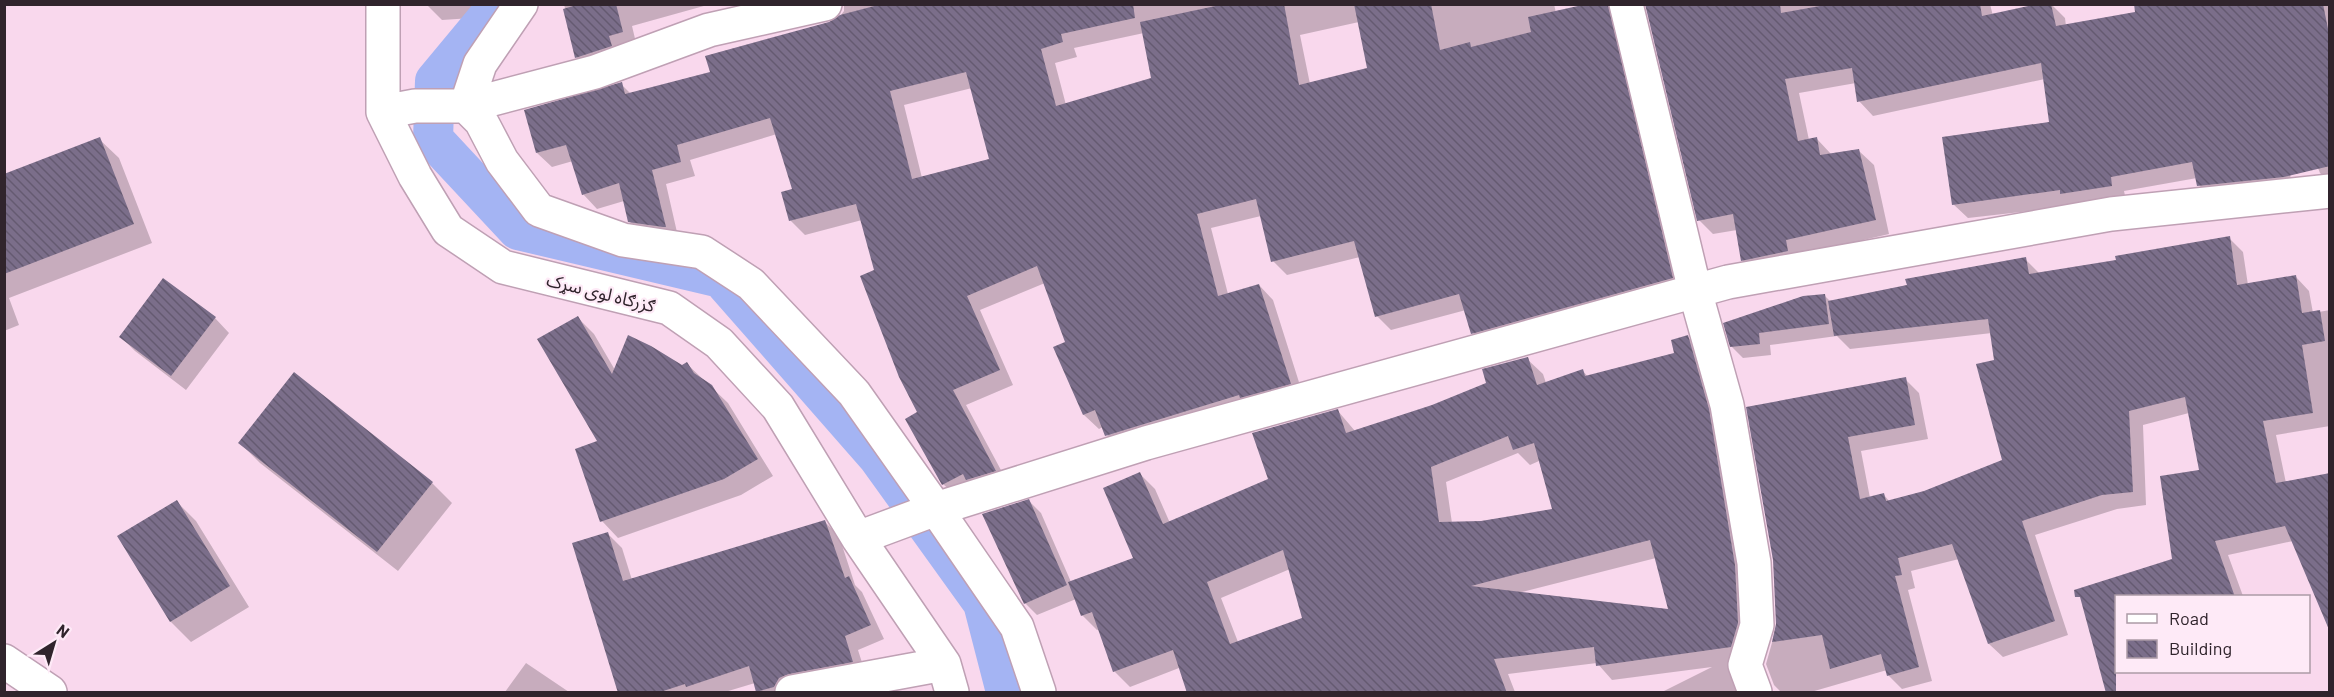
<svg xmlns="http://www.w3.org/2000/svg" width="2334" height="697" font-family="Barlow,'Noto Sans Arabic',sans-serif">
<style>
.shadow{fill:#0003;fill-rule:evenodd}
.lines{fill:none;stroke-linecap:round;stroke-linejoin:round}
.canal{stroke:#a4b4f3;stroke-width:40}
.building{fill:url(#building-back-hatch);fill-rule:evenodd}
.minor-casing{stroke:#bfa0b4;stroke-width:36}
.minor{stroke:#fff;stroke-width:33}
.labels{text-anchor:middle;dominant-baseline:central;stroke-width:4.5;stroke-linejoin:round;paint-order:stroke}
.street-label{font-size:18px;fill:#30242c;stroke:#feeaf7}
</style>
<defs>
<pattern id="building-back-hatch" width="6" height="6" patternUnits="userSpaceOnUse" patternTransform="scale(1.5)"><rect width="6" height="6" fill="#7b6e8a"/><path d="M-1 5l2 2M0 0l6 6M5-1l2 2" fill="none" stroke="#655a71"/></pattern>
</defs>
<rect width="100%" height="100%" fill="#f9d8ed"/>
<path class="shadow" d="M426,4H480L472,18L442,20Z
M564,4H711L632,26L637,47L591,72L576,57Z
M844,4H1554L1556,13L1594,4H1610L1686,292L1487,347L1473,333L1466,310L1391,330L1377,316L1360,257L1287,275L1273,261L1261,216L1211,228L1228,294L1259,285L1273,300L1304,398L1121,450L1107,435L1103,427L1099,429L1084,415L1055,347L1067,342L1045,283L980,310L1013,385L966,405L1009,485L958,498L943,484L919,413L862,220L805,235L790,220L794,191L777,134L690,160L695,176L666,184L679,241L644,236L629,221L624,201L597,209L583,194L573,161L552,167L537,153L526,111L621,84L631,94L711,73L830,24L838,19L844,11ZM1359,22L1368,69L1310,84L1300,35ZM1144,33L1153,79L1066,105L1055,63L1077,57L1074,48ZM972,88L991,160L922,178L904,105Z
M1647,4H1990L1993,16L2051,4L2065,18L2066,26L2137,13L2136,4H2330V182L2320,173L2290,98L2278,101L2293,192L2213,200L2199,185L2197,178L2124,191L2126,200L1968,218L1953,204L2051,123L2045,79L1873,116L1859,101L1856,83L1799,93L1809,140L1817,139L1831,154L1859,151L1874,165L1889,234L1800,255L1757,274L1742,260L1737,230L1713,234L1699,220Z
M99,139L119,158L152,243L9,298L19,325L4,331V175Z
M2229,238L2243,252L2248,285L2296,277L2309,291L2313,313L2330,310V426L2276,435L2286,483L2293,541L2228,555L2243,596H2116V660L2109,662L2079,589L2174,560L2201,472L2189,413L2143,425L2146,505L2117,509L2035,535L2068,635L2003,657L1989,644L1959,559L1911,571L1915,588L1908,590L1932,681L1902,689L1888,675L1887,670L1811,692H1781L1774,685L1766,664L1777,625L1774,562L1748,409L1905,379L1919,393L1928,439L1861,451L1870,498L1884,495L1890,502L1925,493L2004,461L1996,361L1992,333L1850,349L1837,336L1770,345L1771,355L1743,358L1732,347L1824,295L1831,302L2025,259L2039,273L2118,262Z
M215,318L229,333L186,390L135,351L121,337Z
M578,318L594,334L615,370L682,367L687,364L728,403L773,476L741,495L618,538L602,521L599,442Z
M1687,336L1703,352L1750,581L1744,692H1662L1712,667L1612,680L1597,663L1508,674L1515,692H1456L1179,668L1130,687L1114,671L1100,629L1097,630L1082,615L1076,599L1037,615L1025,603L1029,501L1041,513L1071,582L1135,558L1140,474L1155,489L1170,523L1270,480L1338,411L1355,431L1432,406L1488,384L1527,359L1543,374L1546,383L1583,371L1588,377L1675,354ZM1518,453L1530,465L1539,461L1554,510L1482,523H1452L1446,482ZM1656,558L1670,611L1518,593ZM1290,569L1304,619L1238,642L1221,598Z
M240,443L432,483L452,503L398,571L260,463Z
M176,501L196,521L249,607L191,642L171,622L119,536Z
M825,522L839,536L855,585L862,592L884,639L858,650L866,675L793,692H758L755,683L725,692H620L608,534L622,548L632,580Z
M526,663L569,692H505Z"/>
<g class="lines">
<path class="canal" d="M499,4L435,81L433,139L518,230L721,278L878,457L983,603L1006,692"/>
</g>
<path class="building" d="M580,4H616L623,32L609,36L612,46L575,58L563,9Z
M882,4H1133L1135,18L1061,34L1063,42L1041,49L1056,106L1151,78L1140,22L1225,4H1284L1299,85L1367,68L1354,4H1431L1440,50L1470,42L1471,47L1531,32L1528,17L1587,4H1608L1673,278L1471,334L1459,294L1375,317L1354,241L1271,262L1256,199L1197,214L1218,296L1259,284L1291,384L1240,398L1239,395L1105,436L1095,410L1083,415L1053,347L1065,342L1037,266L967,296L1000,370L953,390L996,471L966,480L963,474L942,485L905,419L917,412L899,377L860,276L874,270L856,204L789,221L781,192L792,189L770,118L677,145L681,162L652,170L666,227H663L628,222L619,183L582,195L566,145L536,153L524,110L622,82L625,94L710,72L705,56L829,22L840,15ZM966,72L989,159L912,179L890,91Z
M1645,4H1780L1781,13L1831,4H1980L1982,16L2038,4H2051L2056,26L2135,12L2134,4H2323L2330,39V166L2284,177L2197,186L2192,162L2111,177L2112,186L2060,194V190L1952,205L1942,137L2049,122L2041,63L1857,102L1852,68L1785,79L1798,141L1817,137L1820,155L1859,149L1876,220L1786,240L1788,251L1741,261L1733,214L1697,221Z
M100,137L134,224L4,274V174Z
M2230,236L2237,285L2296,275L2302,313L2320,310L2325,341L2302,345L2313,413L2263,421L2276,483L2330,473V632L2285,526L2215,541L2235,597H2116V693H2106L2080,597H2075L2074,590L2172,559L2160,476L2199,470L2185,397L2129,411L2133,492L2102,495L2022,521L2055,621L1988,644L1952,544L1898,558L1902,575L1895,576L1919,667L1887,676L1881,654L1830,669L1822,635L1772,642L1776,624L1773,560L1746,407L1906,377L1915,425L1848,437L1860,499L1884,493L1886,501L1924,491L2002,460L1976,364L1994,360L1988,319L1834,336L1828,301L1907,285L1905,279L2026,257L2029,274L2116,260L2115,256Z
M163,278L216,317L171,376L119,337Z
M1825,294L1829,324L1759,333L1760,344L1730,347L1723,323L1803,296Z
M578,316L612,374L628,335L651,346L682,365L687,362L694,373L712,385L758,459L724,479L600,522L575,449L597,441L537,339Z
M1688,335L1709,409L1735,565L1738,623L1731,647L1596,666L1594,647L1494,659L1507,693H1187L1173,650L1113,672L1092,612L1081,616L1068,582L1133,558L1103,488L1140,472L1163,524L1268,479L1252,433L1338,409L1346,433L1432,405L1486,383L1482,369L1528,357L1537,385L1583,369L1585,376L1674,353L1671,340ZM1508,436L1513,450L1534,443L1552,509L1481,521L1439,522L1431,467ZM1650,540L1668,609L1471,586ZM1283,550L1302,618L1230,644L1207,582Z
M294,372L433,482L377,552L238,443Z
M1029,499L1067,585L1024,604L982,514Z
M177,500L230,586L170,622L117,536Z
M825,520L845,578L849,576L871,625L845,636L853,662L789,674L779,678L774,687L756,692L749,666L686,687L685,684L657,693H618L572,543L608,532L623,581Z"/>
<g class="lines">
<defs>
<path id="minor" d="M383,4V112L415,176L448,230L503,267L669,308L719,343L778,407L858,538L944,664L952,692
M521,4L480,64L466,106L481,121L502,161L539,210L623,240L702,252L751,284L854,393L936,509L1017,627L1039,692
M1626,4L1695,291L1727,405L1754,563L1757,625L1745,665L1755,692
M383,112L415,106H466L595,72L709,30L825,4
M858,538L936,509L1146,443L1728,282L2111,214L2330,191
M4,661L50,692
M792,692L944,664"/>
</defs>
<use href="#minor" class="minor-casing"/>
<use href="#minor" class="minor"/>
</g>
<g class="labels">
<g class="street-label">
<text transform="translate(601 292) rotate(14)">ګزرګاه لوی سړک</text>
</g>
</g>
<rect width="2334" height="697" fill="none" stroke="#30242c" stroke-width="12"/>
<rect x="2115" y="595" width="195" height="78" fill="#feeaf7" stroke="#ac9ba6" stroke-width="1.5"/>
<rect x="2127" y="614" width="30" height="9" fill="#ffffff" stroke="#ac9ba6" stroke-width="1.5"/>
<text x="2169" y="625" font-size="18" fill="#30242c">Road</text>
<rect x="2127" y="640" width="30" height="18" fill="url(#building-back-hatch)" stroke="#ac9ba6" stroke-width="1.5"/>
<text x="2169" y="655" font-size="18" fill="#30242c">Building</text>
<g transform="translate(54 643) rotate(37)" stroke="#feeaf7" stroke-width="4.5" paint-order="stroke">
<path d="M0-4.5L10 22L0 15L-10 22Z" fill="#30242c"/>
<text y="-9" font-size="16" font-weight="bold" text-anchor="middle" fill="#30242c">N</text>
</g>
</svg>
